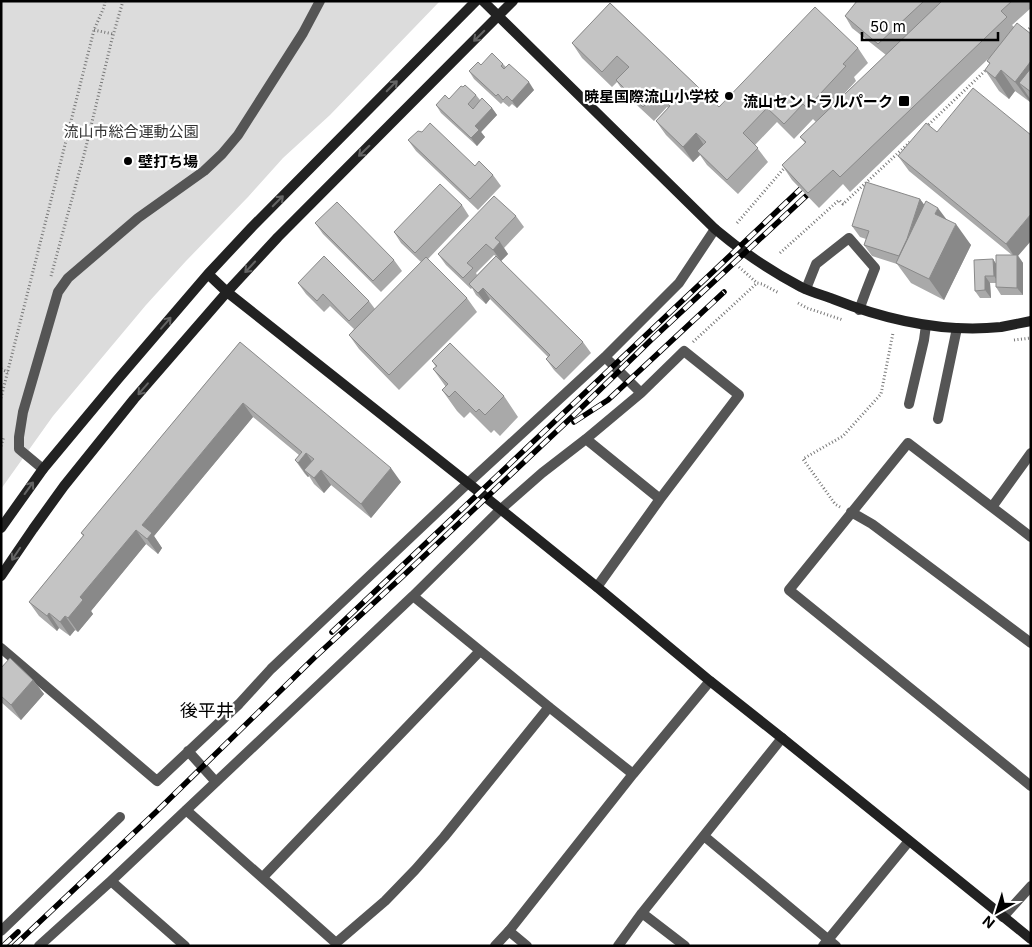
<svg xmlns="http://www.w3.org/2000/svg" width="1032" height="947" font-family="Inter,'Noto Sans JP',sans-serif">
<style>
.green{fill:#dcdcdc}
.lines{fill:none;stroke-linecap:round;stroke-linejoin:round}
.path{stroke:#777;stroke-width:3;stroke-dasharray:1 2.5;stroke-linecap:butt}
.lane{stroke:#555;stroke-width:10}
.street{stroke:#555;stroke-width:10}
.secondary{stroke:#222;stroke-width:10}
.rail-casing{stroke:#000;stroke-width:5.5}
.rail{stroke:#fff;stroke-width:4;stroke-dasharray:11;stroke-linecap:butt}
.wall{fill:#a9a9a9;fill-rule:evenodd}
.shaded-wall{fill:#898989}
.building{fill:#c4c4c4;stroke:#898989}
.oneway{stroke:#646464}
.poi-dot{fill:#000;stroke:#fff;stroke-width:2}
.labels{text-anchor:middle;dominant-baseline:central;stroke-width:4.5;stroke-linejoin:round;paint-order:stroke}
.poi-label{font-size:15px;font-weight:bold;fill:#000;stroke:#fff;text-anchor:end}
.park-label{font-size:15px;fill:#333;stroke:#fff}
.quarter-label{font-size:18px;fill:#000;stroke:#fff}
</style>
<rect width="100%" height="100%" fill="#fff"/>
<path class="green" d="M1,1H440L330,115L283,158L248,197L186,261L146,305L53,416L1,489Z"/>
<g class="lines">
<path class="path" d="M94,30L113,34
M1024,34L1031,27
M926,127L987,69
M737,223L786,166
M780,253L839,200L843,204L911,141
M739,267L757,283L762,284L779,293
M51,276L85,151L112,39L123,1
M798,303L807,308L843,320
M1014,340L1031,338
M693,342L757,283
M1,369L8,372
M1,398L94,30L104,7L105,1
M1,446L4,436
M840,507L835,504L803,459L843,436L881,394L893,333"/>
<path class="lane" d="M806,289L816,264L849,238L875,268L866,291L859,310
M909,404L924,340L926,325
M938,419L957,328
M43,469L19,449V437L23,412L58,292L68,278L138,218L204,171L222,154L238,135L303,33L320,1
M509,931L527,946"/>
<path class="street" d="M605,357L641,393
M586,439L660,499
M992,507L1031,453
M851,512L872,524L1031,643
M1031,537L908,443L789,590L1031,786
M413,596L549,707L633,774
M1,648L157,781L239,704L271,669L468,483L605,357L679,283L715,229
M188,751L216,782
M186,810L336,943L385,901L415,870L444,837L549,707
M704,836L836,946
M263,877L480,651
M111,881L185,946
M642,913L685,946
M1003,917L1031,886
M1,931L120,817
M39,946L111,881L413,596L500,510L542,473L586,439L641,393L684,351L739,395L660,499L597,587
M495,946L509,931L633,774L710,681
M618,946L642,913L782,738
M823,946L909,841"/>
<path class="secondary" d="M483,1L715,229C741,251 771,271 801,287C811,292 822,295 833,299C886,320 943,333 1001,327C1011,325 1021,323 1031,321
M208,274L227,292L468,483L597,587L710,681L782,738L1031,939
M1,528L43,469L118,379L208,274L252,227L476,1
M1,576L33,529L64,486L134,399L227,292L278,237L513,1"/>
<defs>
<path id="rail" d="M574,422L608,400L724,292
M332,632L810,180
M3,946L18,932
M14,946L156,812L315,657L402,577L575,414L651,340L818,185"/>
</defs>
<use href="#rail" class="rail-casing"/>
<use href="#rail" class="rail"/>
</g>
<path class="wall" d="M857,1H1031V8L1012,25L1014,27L1031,34V101L1030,102L1015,91L1009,99L999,91L985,70L990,64L987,61L989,58L850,192L843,184L819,208L792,180L782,165L805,143L800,137L816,122L813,119L794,139L777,122L755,145L768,162L738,194L707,165L700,155L693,162L666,135L656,121L668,108L667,107L654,121L626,95L617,82L612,87L582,58L572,43L610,3L719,107L858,48L868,63L854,77L856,81L832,107L886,55L852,28L845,16Z
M503,64L506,67L534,90L517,108L512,104L509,107L503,102L501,104L474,79L469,71L481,65Z
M463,87L476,95L480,100L492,108L497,115L481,132L485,137L477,146L441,113L436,105L449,99Z
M937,132L1023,263V295H1001L996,287V283H990L991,298H980L975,291L993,259L996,264L1012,255L909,171L898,156Z
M408,140L475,166L493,175L501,186L478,210L416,151Z
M920,199L924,205L946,219L971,245L944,300L911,283L897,264L872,256L864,245L866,239L860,237L852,226Z
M462,205L469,216L428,259L467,298L477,312L399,390L359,349L349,335L354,329L330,306L324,312L306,294L298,283L369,301L375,309L421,262L401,243L394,232Z
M516,216L524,227L504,248L508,254L501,261L583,342L591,353L564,380L554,370L546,359L548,357L490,299L486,304L476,295L472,288L471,289L446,265L438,254ZM494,255L496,256L477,275L476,273Z
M315,223L394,260L402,271L381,292L323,234Z
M240,342L401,482L371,518L331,485L324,493L314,484L309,476L308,477L305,474L295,460L299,455L253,417L154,536L162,548L158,554L146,544L91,611L93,614L78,632L75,630L70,636L59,628L57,631L39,616L29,602L83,536L81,533Z
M432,361L504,396L518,417L500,436L494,430L491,433L470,412L464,418L457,411L442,390L446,387L433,369L436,367Z
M1,668L33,680L44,694L21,720L1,702Z"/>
<path class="shaded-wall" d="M1031,61V92L1019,83L1031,100L1030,102L1015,82Z
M1001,70L1015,91L1009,99L995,78Z
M529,82L534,90L517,108L512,101Z
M492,108L497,115L481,132L485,137L477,146L471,138L475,126Z
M696,133L706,148L697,151L700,155L693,162L683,147Z
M920,199L928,210L902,257Z
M938,208L953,228L935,214Z
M1031,214V241L1018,256L1023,263V295L1017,288L1016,259L1006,244Z
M956,224L971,245L944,300L929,279Z
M500,242L508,254L501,261L493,250Z
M993,259L998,267L999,283L994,276Z
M985,276L990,283L991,298L985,290Z
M483,288L490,299L486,304L478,293Z
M243,403L253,417L154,536L162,548L158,554L147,539L142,525Z
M306,453L316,467L304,470L309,476L308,477L298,463Z
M391,468L401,482L371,518L361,504Z
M321,470L331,485L324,493L314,478Z
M136,530L146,544L91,611L93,614L78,632L68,618L80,597Z
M49,613L59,628L57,631L47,616Z
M65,616L75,630L70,636L60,622Z
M33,680L44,694L21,720L11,705Z"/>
<path class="building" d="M857,1H924L878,44L845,16Z
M942,1H1012L1001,11L1007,17L840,177L833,170L808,193L782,165L806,142L800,137Z
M610,3L719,107L815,7L858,48L843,64L846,66L807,108L803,104L784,124L767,108L743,133L758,148L727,180L697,151L706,142L696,133L683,147L656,121L670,106L657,93L643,107L616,80L629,67L617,56L602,72L572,43Z
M1017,23L1031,34V61L1015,82L1001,70L995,78L985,70L990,63L987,61Z
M492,53L503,64L501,66L504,69L509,64L529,82L512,101L507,96L503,100L498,94L496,96L469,71L478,62L481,65Z
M1031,68V92L1019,83Z
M465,85L476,95L468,104L473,109L482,98L492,108L475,126L479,130L471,138L436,105L445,95L449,99L461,86L463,87Z
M973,88L1031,135V214L1006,244L898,156L926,123L937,132Z
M430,123L475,166L479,161L493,175L470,199L408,140L418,131L422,132Z
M866,182L920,199L907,239L899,256L864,245L869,231L852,226Z
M440,184L462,205L415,253L394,232Z
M494,196L516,216L495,238L500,242L493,250L486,244L467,263L473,268L463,278L438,254Z
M926,201L938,208L935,214L956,224L929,279L896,263Z
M337,202L394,260L373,281L315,223Z
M996,255H1017V288L996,287Z
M324,256L369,301L349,321L323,294L317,301L298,283Z
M496,256L583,342L556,369L546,359L550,355L483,288L478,293L469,284Z
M426,257L467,298L389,375L349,335Z
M993,259L994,276H985V290L975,291L974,260Z
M240,342L391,468L361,504L321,470L314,478L304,470L314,459L306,453L298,463L295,460L302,452L243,403L142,525L152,533L147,539L136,530L80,597L83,600L68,618L65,616L60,622L49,613L47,616L29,602L84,535L81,533Z
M450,343L504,396L485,415L479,409L476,412L455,391L449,397L442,390L448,384L433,369L437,366L432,361Z
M10,658L33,680L11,705L1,696V668Z"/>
<defs><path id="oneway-shaft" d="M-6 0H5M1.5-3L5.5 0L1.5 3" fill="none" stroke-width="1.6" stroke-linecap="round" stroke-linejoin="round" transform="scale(1.25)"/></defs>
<g class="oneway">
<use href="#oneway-shaft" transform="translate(479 36) rotate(135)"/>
<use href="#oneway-shaft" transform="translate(392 86) rotate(-45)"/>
<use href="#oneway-shaft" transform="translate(364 151) rotate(136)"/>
<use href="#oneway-shaft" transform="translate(278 201) rotate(-45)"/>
<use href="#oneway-shaft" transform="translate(250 267) rotate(133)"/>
<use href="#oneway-shaft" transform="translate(166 323) rotate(-49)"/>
<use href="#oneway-shaft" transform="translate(143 389) rotate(131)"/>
<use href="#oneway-shaft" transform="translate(29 488) rotate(-54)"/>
<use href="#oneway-shaft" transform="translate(16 554) rotate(124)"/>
</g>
<g class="poi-dot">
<circle cx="729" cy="96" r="5"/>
<rect x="898" y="95" width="12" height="12" rx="2.5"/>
<circle cx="128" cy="161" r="5"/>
</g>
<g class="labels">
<g class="poi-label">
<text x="719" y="96">暁星国際流山小学校</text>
<text x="893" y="101">流山セントラルパーク</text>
<text x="138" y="161" text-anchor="start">壁打ち場</text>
</g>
<g class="park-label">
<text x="131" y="131">流山市総合運動公園</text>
</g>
<g class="quarter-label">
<text x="207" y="710">後平井</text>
</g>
</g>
<rect width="1032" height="947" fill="none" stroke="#000000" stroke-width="5"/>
<g transform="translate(997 912) rotate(219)" stroke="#ffffff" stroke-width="4" paint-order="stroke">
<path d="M0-4L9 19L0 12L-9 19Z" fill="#000000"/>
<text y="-8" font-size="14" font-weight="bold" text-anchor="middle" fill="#000000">N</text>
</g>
<path d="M862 32v8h136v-8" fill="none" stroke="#000000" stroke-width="2.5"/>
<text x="870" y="32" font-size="15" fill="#000000" stroke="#ffffff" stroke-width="4" paint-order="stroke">50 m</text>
</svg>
